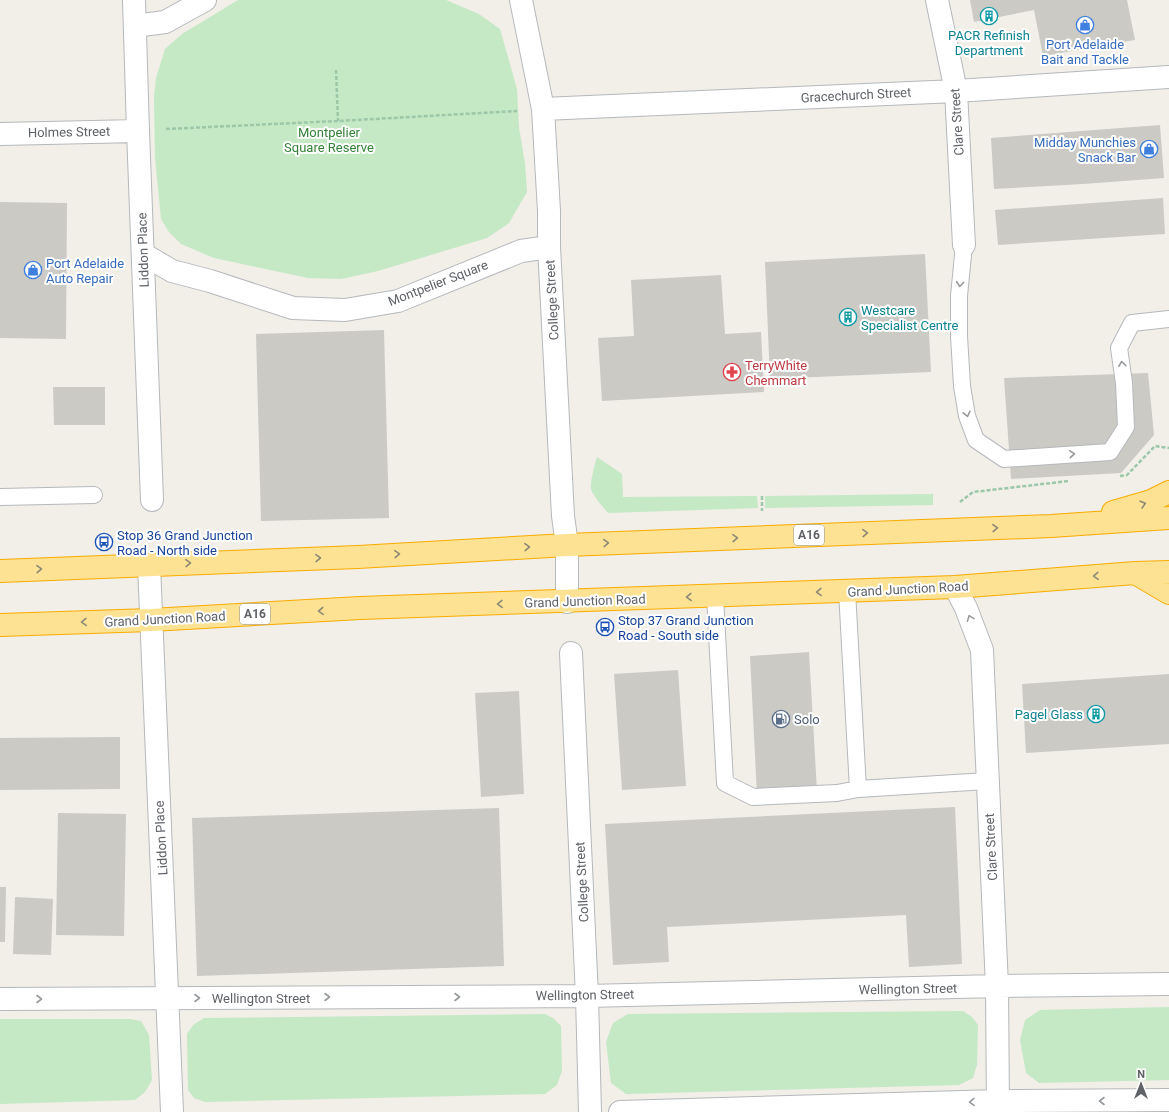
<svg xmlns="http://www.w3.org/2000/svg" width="1169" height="1112" font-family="Roboto,sans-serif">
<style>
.green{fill:#c5e8c5}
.building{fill:#cccac5}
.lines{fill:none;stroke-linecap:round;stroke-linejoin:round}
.lane-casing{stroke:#b5b8bc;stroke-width:18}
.street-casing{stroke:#b5b8bc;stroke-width:24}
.highway-casing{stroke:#f9ab00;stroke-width:24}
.path{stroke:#9cc7a9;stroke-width:2.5;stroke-dasharray:4 2;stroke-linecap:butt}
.lane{stroke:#fff;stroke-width:16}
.street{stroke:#fff;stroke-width:22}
.highway{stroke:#fde293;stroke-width:22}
.oneway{stroke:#979a9d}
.oneway2{stroke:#8e8975}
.labels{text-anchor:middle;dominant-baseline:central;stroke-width:4;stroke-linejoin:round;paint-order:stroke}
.shield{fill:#fff;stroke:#8f9295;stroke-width:1}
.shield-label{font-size:12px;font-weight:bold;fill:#5f6368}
.culture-label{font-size:13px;fill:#0d838f;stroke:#fff}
.shop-label{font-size:13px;fill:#366cbe;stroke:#fff}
.street-label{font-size:13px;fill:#5f6368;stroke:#fff}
.park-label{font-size:13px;fill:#348238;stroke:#fff}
.health-label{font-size:13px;fill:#be3a42;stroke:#fff;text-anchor:start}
.transit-label{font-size:13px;fill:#164399;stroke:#fff;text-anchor:start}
.service-label{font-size:13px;fill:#4e5e75;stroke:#fff;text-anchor:start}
</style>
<rect width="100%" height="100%" fill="#f1efe8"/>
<path class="green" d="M238,0H446L479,14L500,29L517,89L519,127L525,164L527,192L509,223L487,238L378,271L341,279L308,278L214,258L181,244L169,232L161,219L155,158L154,97L156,78L165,49L182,34Z
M597,457L622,474L623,497L757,496L758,508L608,513C603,507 593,496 591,489C590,481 595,464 597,457Z
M933,494V505L765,508V496Z
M1169,1007V1080L1039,1083L1026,1073L1020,1040L1025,1020L1040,1010Z
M963,1011L972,1017L978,1025L977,1065L973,1078L959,1085L626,1094L611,1083L606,1042L613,1023L628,1014Z
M545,1014L553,1018L561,1026L562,1071L557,1085L545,1094L205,1102L194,1098L188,1090L187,1034L193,1025L204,1018Z
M0,1019H130L141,1021L149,1035L152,1080L145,1092L135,1100L0,1104Z"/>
<path class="building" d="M970,0H1127L1135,40L1043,56L1034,10L974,22Z
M1160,125L1164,178L1083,184L994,189L991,138Z
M1163,198L1165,234L998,245L995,210Z
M0,202L67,203L66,339L0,338Z
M925,254L931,372L770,379L765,262Z
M721,275L725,334L761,332L764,392L602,401L598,338L634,336L631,280Z
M384,330L389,518L261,521L256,334Z
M1148,373L1154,435L1121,473L1011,479L1004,378Z
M53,387H105V425H54Z
M809,652L817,791L757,795L750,656Z
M678,670L686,786L622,790L614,674Z
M1169,674V744L1026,753L1022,684Z
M519,691L524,794L481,797L475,693Z
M120,737V789L0,790V738Z
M955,807L962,964L909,967L906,915L667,927L669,962L613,965L605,824Z
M499,808L504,966L197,976L192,818Z
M58,813L126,814L124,936L56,935Z
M0,887H6L5,942H0Z
M15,897L53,899L51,955L13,954Z"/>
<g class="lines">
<defs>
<path id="lane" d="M964,245L959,296V336L962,386L967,416L976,440L1004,459L1110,452L1126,427L1124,383L1119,348L1132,323L1169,319
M0,497L94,495
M847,591L858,789
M715,596L725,783L753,797L837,793L858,789L987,781"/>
<path id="street" d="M134,0L138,131L152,500
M521,0L543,109L549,211V247L563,516L567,545V602
M937,0L956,91L964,245
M135,26L165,22L205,0
M543,109L956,91L1169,77
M0,134L138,131
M143,254L172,271L210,281L293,308L345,310L398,301L521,251L549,247
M149,565L172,1112
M955,587L966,608L982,650L997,986L998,1112
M571,653L587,996L590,1112
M0,999L587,996L997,986L1169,984
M620,1112L998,1101L1169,1100"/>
<path id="highway" d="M1113,512L1151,501L1169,492
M0,571L358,557L567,545L1051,526L1169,518
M1135,573L1169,593
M0,625L151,620L360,608L955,587L1135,573L1169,572"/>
</defs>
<use href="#lane" class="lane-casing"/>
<use href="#street" class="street-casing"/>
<use href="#highway" class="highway-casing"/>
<path class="path" d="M336,70L338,121
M166,129L338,121L517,111
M1120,476L1127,475L1155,446L1169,448
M762,496V511
M960,502L973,492L1069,481"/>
<use href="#lane" class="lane"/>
<use href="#street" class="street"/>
<use href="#highway" class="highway"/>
</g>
<defs><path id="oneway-chevron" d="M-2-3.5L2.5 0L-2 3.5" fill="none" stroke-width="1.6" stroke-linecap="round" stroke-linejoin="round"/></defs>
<g class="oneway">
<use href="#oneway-chevron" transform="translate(960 284) rotate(95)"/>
<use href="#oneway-chevron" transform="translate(1122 364) rotate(-97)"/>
<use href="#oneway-chevron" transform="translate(967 414) rotate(77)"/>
<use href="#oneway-chevron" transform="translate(1072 454) rotate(-4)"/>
<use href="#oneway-chevron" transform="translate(970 618) rotate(-111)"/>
<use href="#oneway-chevron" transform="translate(327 997)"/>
<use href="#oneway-chevron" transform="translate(457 997)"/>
<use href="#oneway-chevron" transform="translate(197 998)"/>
<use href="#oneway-chevron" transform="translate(39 999)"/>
<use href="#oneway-chevron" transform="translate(1102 1101) rotate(180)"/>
<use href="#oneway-chevron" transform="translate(972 1102) rotate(178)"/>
</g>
<g class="oneway2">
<use href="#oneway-chevron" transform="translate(1143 504) rotate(-16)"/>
<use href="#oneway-chevron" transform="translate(995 528) rotate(-2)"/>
<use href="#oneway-chevron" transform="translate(865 533) rotate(-2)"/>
<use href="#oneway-chevron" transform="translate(735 538) rotate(-2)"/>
<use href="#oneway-chevron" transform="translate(606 543) rotate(-2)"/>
<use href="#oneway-chevron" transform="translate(527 547) rotate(-3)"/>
<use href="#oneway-chevron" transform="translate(397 554) rotate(-3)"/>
<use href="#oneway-chevron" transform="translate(318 558) rotate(-2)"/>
<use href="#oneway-chevron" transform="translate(188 563) rotate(-2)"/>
<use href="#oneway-chevron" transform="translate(39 569) rotate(-2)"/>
<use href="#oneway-chevron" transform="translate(1096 576) rotate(176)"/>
<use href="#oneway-chevron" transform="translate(819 592) rotate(178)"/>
<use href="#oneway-chevron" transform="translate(689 597) rotate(178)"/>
<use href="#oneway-chevron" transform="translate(500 604) rotate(178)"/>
<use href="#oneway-chevron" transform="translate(321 611) rotate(177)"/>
<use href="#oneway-chevron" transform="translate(84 622) rotate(178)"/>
</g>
<defs>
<symbol id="building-ring" viewBox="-11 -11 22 22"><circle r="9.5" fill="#fff" stroke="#0f9aa8" stroke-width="1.5"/><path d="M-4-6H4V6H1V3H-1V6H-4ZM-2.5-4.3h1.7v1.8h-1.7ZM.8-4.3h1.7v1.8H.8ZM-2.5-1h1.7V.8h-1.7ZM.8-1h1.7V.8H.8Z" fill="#0f9aa8"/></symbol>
<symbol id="shop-ring" viewBox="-11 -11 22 22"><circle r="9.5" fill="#fff" stroke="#3f7fe0" stroke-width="1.5"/><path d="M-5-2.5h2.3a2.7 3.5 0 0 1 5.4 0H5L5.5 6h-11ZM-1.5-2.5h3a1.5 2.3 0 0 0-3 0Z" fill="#3f7fe0"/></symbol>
<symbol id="pharmacy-ring" viewBox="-11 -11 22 22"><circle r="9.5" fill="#fff" stroke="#e0444e" stroke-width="1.5"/><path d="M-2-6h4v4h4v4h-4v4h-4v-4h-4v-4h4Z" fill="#e0444e"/></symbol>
<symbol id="bus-ring" viewBox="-11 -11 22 22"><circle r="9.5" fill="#fff" stroke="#1a4fb4" stroke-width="1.5"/><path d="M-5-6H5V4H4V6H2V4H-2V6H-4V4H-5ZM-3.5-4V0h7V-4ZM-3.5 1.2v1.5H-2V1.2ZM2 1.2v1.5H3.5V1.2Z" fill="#1a4fb4"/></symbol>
<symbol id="fuel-ring" viewBox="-11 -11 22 22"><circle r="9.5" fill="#fff" stroke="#5c6f8a" stroke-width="1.5"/><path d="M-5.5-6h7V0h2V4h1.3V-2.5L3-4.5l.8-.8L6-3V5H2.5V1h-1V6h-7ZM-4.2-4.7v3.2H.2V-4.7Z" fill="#5c6f8a"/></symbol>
</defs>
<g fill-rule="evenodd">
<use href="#building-ring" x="979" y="6" width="20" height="20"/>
<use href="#shop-ring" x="1075" y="15" width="20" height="20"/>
<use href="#shop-ring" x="1139" y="139" width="20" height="20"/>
<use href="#shop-ring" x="23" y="260" width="20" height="20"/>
<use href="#building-ring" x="838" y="307" width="20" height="20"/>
<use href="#pharmacy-ring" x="722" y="362" width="20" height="20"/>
<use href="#bus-ring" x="94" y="532" width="20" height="20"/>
<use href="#bus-ring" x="595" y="617" width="20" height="20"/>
<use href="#building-ring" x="1086" y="704" width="20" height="20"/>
<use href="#fuel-ring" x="771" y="709" width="20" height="20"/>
</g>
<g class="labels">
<g class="shield">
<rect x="794" y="525" width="30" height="20" rx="3"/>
<rect x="240" y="604" width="30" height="20" rx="3"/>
</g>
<g class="shield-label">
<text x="809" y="535">A16</text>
<text x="255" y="614">A16</text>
</g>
<g class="culture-label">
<text x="989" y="35">PACR Refinish<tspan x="989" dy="15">Department</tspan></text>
<text x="861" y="310" text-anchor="start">Westcare<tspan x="861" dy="15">Specialist Centre</tspan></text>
<text x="1083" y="714" text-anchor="end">Pagel Glass</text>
</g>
<g class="shop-label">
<text x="1085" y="44">Port Adelaide<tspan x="1085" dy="15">Bait and Tackle</tspan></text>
<text x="1136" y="142" text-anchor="end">Midday Munchies<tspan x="1136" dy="15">Snack Bar</tspan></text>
<text x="46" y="263" text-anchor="start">Port Adelaide<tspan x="46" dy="15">Auto Repair</tspan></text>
</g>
<g class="street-label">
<text transform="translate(856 95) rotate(-3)">Gracechurch Street</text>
<text transform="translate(957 122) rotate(-94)">Clare Street</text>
<text transform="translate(69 132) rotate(-1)">Holmes Street</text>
<text transform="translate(143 250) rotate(-92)">Liddon Place</text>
<text transform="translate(438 283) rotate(-21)">Montpelier Square</text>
<text transform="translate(552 300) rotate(-93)">College Street</text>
<text transform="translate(908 589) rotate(-3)">Grand Junction Road</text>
<text transform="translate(585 601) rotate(-2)">Grand Junction Road</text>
<text transform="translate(165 619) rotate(-3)">Grand Junction Road</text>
<text transform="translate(161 838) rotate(-93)">Liddon Place</text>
<text transform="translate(991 847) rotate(-93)">Clare Street</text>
<text transform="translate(582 882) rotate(-93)">College Street</text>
<text transform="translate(908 989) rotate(-1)">Wellington Street</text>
<text transform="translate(585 995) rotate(-1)">Wellington Street</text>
<text x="261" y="998">Wellington Street</text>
</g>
<g class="park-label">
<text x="329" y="132">Montpelier<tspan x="329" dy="15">Square Reserve</tspan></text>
</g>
<g class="health-label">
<text x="745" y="365">TerryWhite<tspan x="745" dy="15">Chemmart</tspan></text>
</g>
<g class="transit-label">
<text x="117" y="535">Stop 36 Grand Junction<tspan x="117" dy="15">Road - North side</tspan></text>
<text x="618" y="620">Stop 37 Grand Junction<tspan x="618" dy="15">Road - South side</tspan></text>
</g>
<g class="service-label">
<text x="794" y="719">Solo</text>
</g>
</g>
<g transform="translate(1141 1084)" stroke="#ffffff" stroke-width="3" paint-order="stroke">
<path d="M0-3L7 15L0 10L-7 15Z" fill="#5f6368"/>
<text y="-6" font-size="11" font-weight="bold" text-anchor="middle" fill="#5f6368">N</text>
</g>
</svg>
